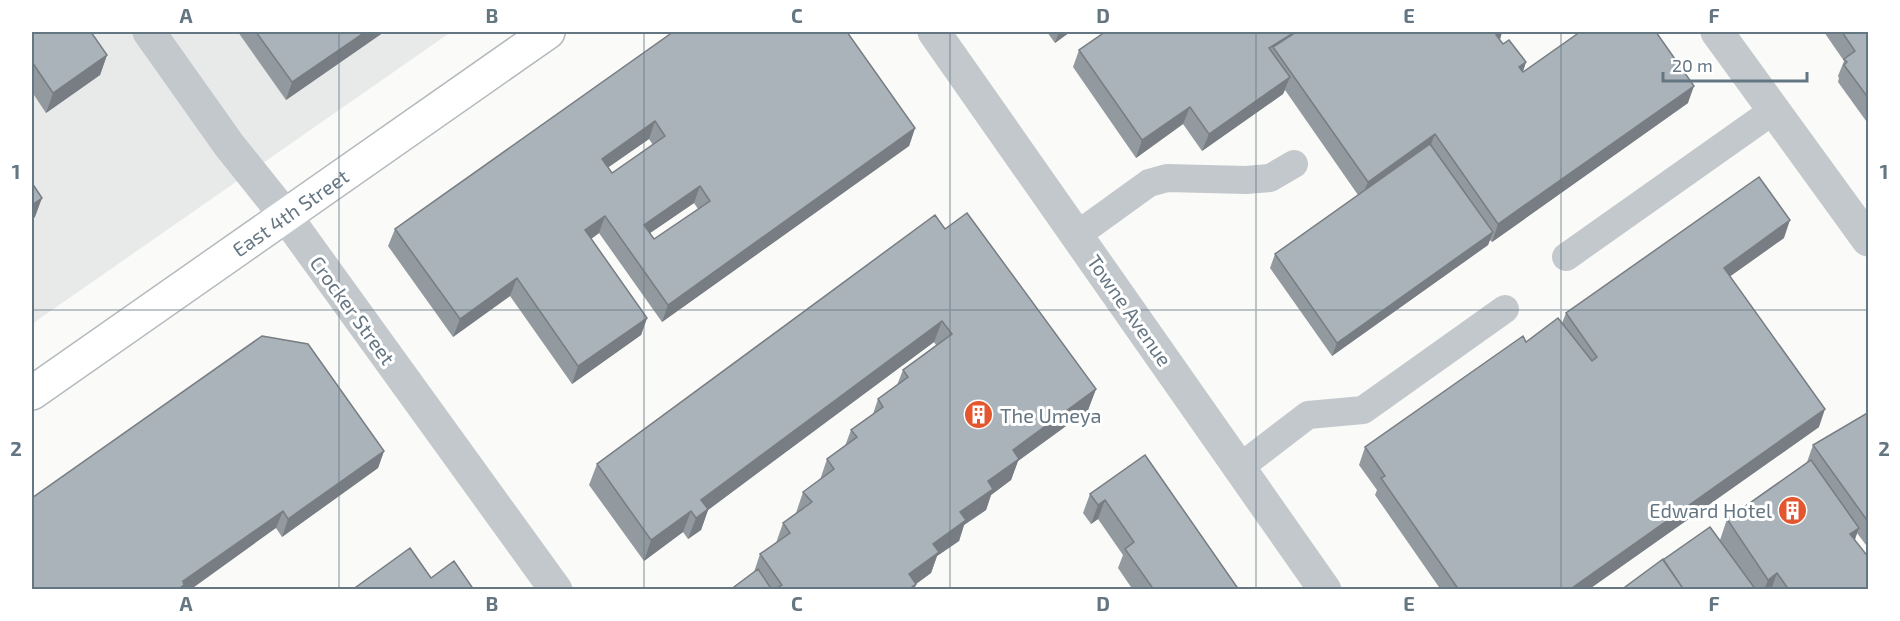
<svg xmlns="http://www.w3.org/2000/svg" width="1900" height="621" font-family="'Exo 2',sans-serif">
<style>
.built{fill:#e8e9e9}
.lines{fill:none;stroke-linecap:round;stroke-linejoin:round}
.primary-casing{stroke:#b5babe;stroke-width:36}
.lane{stroke:#c3c8cc;stroke-width:28}
.street{stroke:#c3c8cc;stroke-width:33}
.primary{stroke:#fff;stroke-width:33}
.wall{fill:#929a9f;fill-rule:evenodd}
.shaded-wall{fill:#777d82}
.building{fill:#aab3b9;stroke:#777d82;stroke-width:1.5;fill-rule:evenodd}
.grid{fill:none;stroke:#657683;stroke-width:1.5;stroke-opacity:0.55}
.labels{text-anchor:middle;dominant-baseline:central;stroke-width:6;stroke-linejoin:round;paint-order:stroke}
.street-label{font-size:20px;fill:#657683;stroke:#fff}
.poi-label{font-size:20px;fill:#657683;stroke:#fff;text-anchor:start}
.neatline{fill:none;stroke:#657683;stroke-width:2}
.grid-label{font-size:20px;text-anchor:middle;font-weight:bold;fill:#657683}
</style>
<rect width="100%" height="100%" fill="#fafaf8"/>
<path class="built" d="M32,32H451L32,324Z"/>
<g class="lines">
<defs>
<g id="primary">
<path id="s1" d="M32,393L548,32"/>
</g>
</defs>
<use href="#primary" class="primary-casing"/>
<path class="lane" d="M1077,235L1149,183L1167,178L1246,180L1270,178L1294,164
M1566,257L1774,110
M1240,467L1308,415L1363,410L1505,309"/>
<path class="street" d="M149,32L229,145L285,215L556,590
M934,32L1325,590
M1717,32L1868,240"/>
<use href="#primary" class="primary"/>
</g>
<path class="wall" d="M32,32L107,55L100,75L46,113L32,92Z
M238,32H384L286,100Z
M673,32L915,128L909,146L662,322L599,233L591,239L647,318L641,335L572,384L510,296L453,337L388,246L395,229ZM649,139L653,145L612,173L608,167ZM694,203L698,209L654,239L650,233Z
M1047,32H1070L1055,43Z
M1105,32H1502L1500,40L1503,44L1526,62L1523,72L1688,103L1492,242L1490,240L1488,245L1332,356L1270,268L1275,254L1358,195L1285,90L1283,94L1202,151L1183,124L1136,158L1073,67L1079,50Z
M1824,32H1869V125L1838,82L1839,78L1838,76L1844,61Z
M945,229L1096,389L1088,410L1018,461L1011,480L991,495L986,510L964,525L959,541L937,556L931,573L916,584L914,590H730L754,572L760,554L776,543L783,523L796,513L803,492L820,480L827,459L845,446L851,430L873,414L878,399L897,385L903,370L936,345L934,342L708,510L701,530L688,539L683,532L644,561L589,485L597,464Z
M1784,238L1730,276L1819,427L1588,590H1441L1375,495L1377,490L1359,465L1365,447L1526,342L1562,323L1566,313Z
M1869,412V549L1857,533L1855,540L1869,590H1621L1663,560L1720,540L1727,519L1807,462L1813,445Z
M384,451L378,468L282,537L276,528L32,590Z
M1145,455L1239,590H1133L1118,568L1123,555L1098,519L1091,524L1083,513L1090,494Z"/>
<path class="shaded-wall" d="M365,32H384L286,100L292,82Z
M1059,32H1070L1055,43Z
M1501,32H1502L1497,48L1496,35Z
M107,55L100,75L46,113L53,93Z
M1526,62L1520,79L1519,67Z
M1290,77L1283,94L1202,151L1209,134Z
M1694,86L1688,103L1492,242L1498,224Z
M1190,107L1183,124L1136,158L1142,140Z
M655,121L649,139L596,176L602,159Z
M915,128L909,146L662,322L668,305Z
M1435,134L1428,152L1361,199L1368,182Z
M700,186L694,203L637,242L644,225Z
M42,198L35,217L32,220V205Z
M605,216L599,233L579,248L585,230Z
M1790,220L1784,238L1718,285L1724,268Z
M1493,232L1488,245L1332,356L1337,343Z
M517,278L510,296L453,337L460,319Z
M647,318L641,335L572,384L578,366Z
M942,321L934,342L708,510L701,530L688,539L696,518L701,500Z
M1096,389L1088,410L1018,461L1011,480L991,495L986,510L964,525L959,541L937,556L931,573L916,584L914,590H903L909,574L960,512L988,481L1013,450Z
M1825,409L1819,427L1588,590H1569Z
M384,451L378,468L282,537L288,519Z
M1105,500L1098,519L1091,524L1098,505Z
M283,511L276,528L190,590H177L183,581Z
M691,511L683,532L644,561L651,540Z
M1859,528L1851,549L1850,534Z
M1777,573L1771,590H1764L1768,580Z"/>
<path class="building" d="M32,32H91L107,55L53,93L32,62Z
M256,32H365L292,82Z
M673,32H847L915,128L668,305L605,216L585,230L647,318L578,366L517,278L460,319L395,229ZM655,121L665,136L612,173L602,159ZM700,186L710,201L654,239L644,225Z
M1105,32H1295L1269,48L1290,77L1209,134L1190,107L1142,140L1079,50Z
M1296,32H1501L1496,35L1503,44L1509,40L1526,62L1519,67L1523,72L1580,32H1656L1694,86L1498,224L1435,134L1368,182L1273,47Z
M1842,32H1869V99L1844,65L1847,62L1844,59L1855,51Z
M1430,144L1493,232L1337,343L1275,254Z
M1759,177L1790,220L1724,268L1825,409L1569,590H1459L1381,478L1385,476L1365,447L1523,336L1526,342L1558,318L1592,361L1597,357L1566,313Z
M32,183L42,198L32,205Z
M967,213L1096,389L1013,450L1019,459L988,481L993,489L960,512L966,520L933,544L939,552L909,574L916,584L908,590H774L782,585L760,554L790,533L783,523L812,502L803,492L834,469L827,459L857,437L851,430L883,407L878,399L908,377L903,370L952,334L942,321L701,500L708,509L696,518L691,511L651,540L597,464L935,215L945,229Z
M262,336L308,344L384,451L288,519L283,511L183,581L184,585L177,590H32V498Z
M1869,412V523L1813,445Z
M1145,455L1239,590H1154L1125,549L1134,542L1105,500L1098,505L1090,494Z
M1811,460L1859,528L1850,534L1869,558V590H1789L1777,573L1768,580L1727,519Z
M1710,527L1756,590H1684L1663,560Z
M410,548L431,578L454,561L474,590H352Z
M1663,559L1684,590H1621Z
M758,569L772,590H730Z"/>
<path class="grid" d="M339,32V590M644,32V590M950,32V590M1256,32V590M1561,32V590M32,310H1868"/>
<defs>
<symbol id="building-disc" viewBox="-11 -11 22 22"><circle r="9.5" fill="#e4572e" stroke="#fff"/><path d="M-4-6H4V6H1V3H-1V6H-4ZM-2.5-4.3h1.7v1.8h-1.7ZM.8-4.3h1.7v1.8H.8ZM-2.5-1h1.7V.8h-1.7ZM.8-1h1.7V.8H.8Z" fill="#fff"/></symbol>
</defs>
<g fill-rule="evenodd">
<use href="#building-disc" x="962" y="398" width="33" height="33"/>
<use href="#building-disc" x="1776" y="494" width="33" height="33"/>
</g>
<g class="labels">
<g class="street-label">
<text stroke="none"><textPath href="#s1" startOffset="315">East 4th Street</textPath></text>
<text transform="translate(353 310) rotate(54)">Crocker Street</text>
<text transform="translate(1130 310) rotate(55)">Towne Avenue</text>
</g>
<g class="poi-label">
<text x="1000" y="415">The Umeya</text>
<text x="1772" y="510" text-anchor="end">Edward Hotel</text>
</g>
</g>
<rect width="1900" height="621" fill="none" stroke="#ffffff" stroke-width="66"/>
<path d="M1663 72v9h144v-9" fill="none" stroke="#657683" stroke-width="3"/>
<text x="1672" y="72" font-size="18" fill="#657683" stroke="#ffffff" stroke-width="4.5" paint-order="stroke">20 m</text>
<rect x="33" y="33" width="1834" height="555" class="neatline"/>
<g class="grid-label">
<text x="186" y="23">A</text>
<text x="492" y="23">B</text>
<text x="797" y="23">C</text>
<text x="1103" y="23">D</text>
<text x="1409" y="23">E</text>
<text x="1714" y="23">F</text>
<text x="16" y="179">1</text>
<text x="1884" y="179">1</text>
<text x="16" y="456">2</text>
<text x="1884" y="456">2</text>
<text x="186" y="611">A</text>
<text x="492" y="611">B</text>
<text x="797" y="611">C</text>
<text x="1103" y="611">D</text>
<text x="1409" y="611">E</text>
<text x="1714" y="611">F</text>
</g>
</svg>
